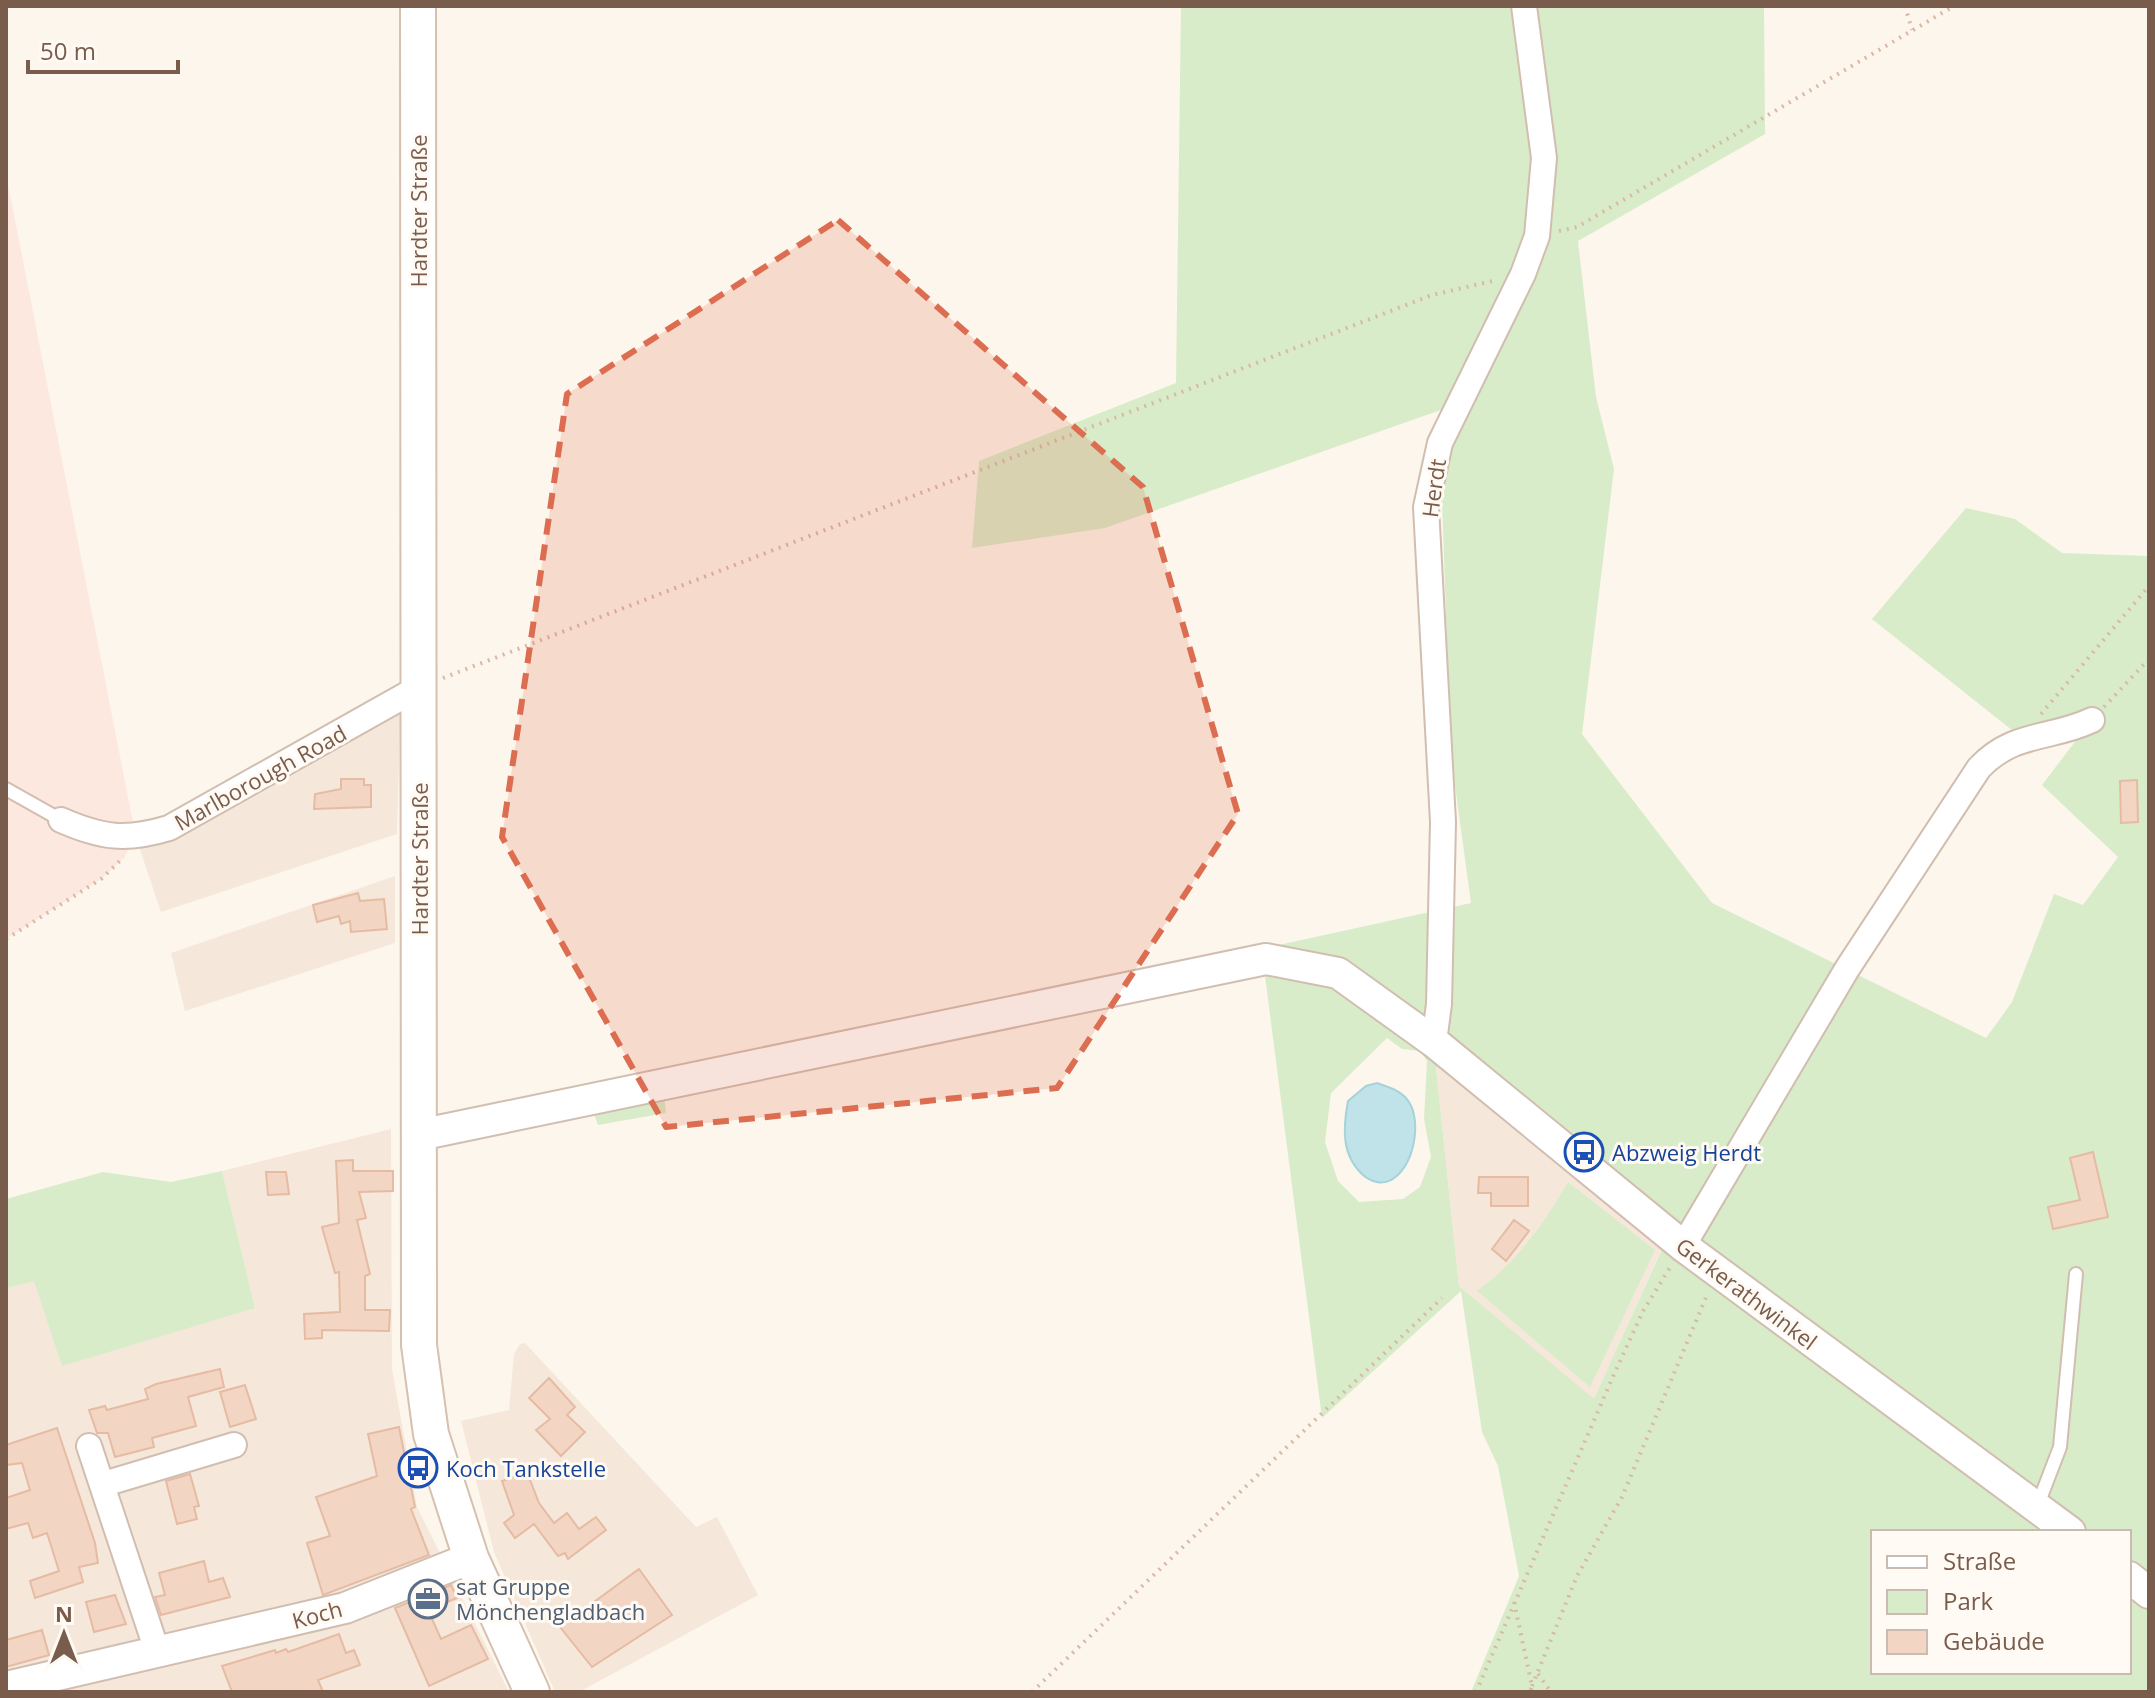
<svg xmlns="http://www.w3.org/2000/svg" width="2155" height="1698" font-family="'Open Sans',sans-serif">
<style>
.residential{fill:#f5e8da}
.commercial{fill:#fde8e0}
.green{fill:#d8ecc9;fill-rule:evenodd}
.water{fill:#bfe3e8;stroke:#a5d3da;stroke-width:2}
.building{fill:#f3d5c3;stroke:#e6bba3;stroke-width:2}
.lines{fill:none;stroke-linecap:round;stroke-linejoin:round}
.service-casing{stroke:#d1beb0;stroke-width:16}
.minor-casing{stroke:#d1beb0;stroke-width:28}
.tertiary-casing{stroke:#d1beb0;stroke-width:34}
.secondary-casing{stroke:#d6c0b0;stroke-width:38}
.path{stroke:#d9b8a5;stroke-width:4;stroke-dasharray:2 6;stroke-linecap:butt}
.service{stroke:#fff;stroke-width:12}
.minor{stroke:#fff;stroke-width:24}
.tertiary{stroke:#fff;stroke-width:30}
.secondary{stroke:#fff;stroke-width:34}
.marked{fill:#dc6d51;fill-opacity:0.2;stroke:#dc6d51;stroke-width:6;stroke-dasharray:16 10;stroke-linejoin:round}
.labels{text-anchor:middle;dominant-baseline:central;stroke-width:6;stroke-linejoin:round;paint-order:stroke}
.street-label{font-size:22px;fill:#7a5c4d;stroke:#fffaf3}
.transit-label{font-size:22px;fill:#164399;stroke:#fffaf3;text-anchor:start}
.service-label{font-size:22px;fill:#4e5e75;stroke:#fffaf3;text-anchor:start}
</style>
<rect width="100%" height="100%" fill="#fdf6ec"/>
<path class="residential" d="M401,696L397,834L161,912L136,838Z
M395,876V943L185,1011L171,953Z
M1444,1064L1662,1248L1594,1400L1459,1286L1436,1068Z
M391,1129L392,1369L417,1507L509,1692H6V1288L34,1280L255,1308L222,1171Z
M525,1343L696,1527L717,1517L758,1595L579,1692H555L494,1552L461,1421L509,1410L514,1354L520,1344Z"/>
<path class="commercial" d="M6,174L136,838L122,860L101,879L6,939Z"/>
<path class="green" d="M1181,6H1764L1765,134L1578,241L1596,397L1614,469L1582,734L1712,903L1986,1038L2012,1002L2054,894L2083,905L2118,857L2042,785L2090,722L2022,738L1872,619L1966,508L2015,519L2062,553L2149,556V1692H1471L1519,1576L1498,1466L1482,1432L1461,1291L1322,1418L1264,968L1274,946L1471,903L1451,756L1441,474L1475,398L1105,528L972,548L979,461L1176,383ZM1387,1038L1402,1049L1420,1051L1427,1061L1424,1119L1431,1157L1420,1187L1403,1199L1359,1202L1338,1181L1325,1142L1331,1093ZM1444,1064L1662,1249L1594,1399L1459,1286L1436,1068ZM1873,1532H2129V1672H1873Z
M664,1093L666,1113L598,1125L592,1108Z
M222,1171L255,1308L62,1366L34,1281L6,1288V1199L103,1172L171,1182Z
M1568,1182L1655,1250L1590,1387L1477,1291C1517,1262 1543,1225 1568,1182Z"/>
<path class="water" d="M1377,1083C1389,1087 1402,1091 1409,1102C1422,1122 1414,1168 1391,1180C1382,1185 1371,1182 1363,1175C1341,1155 1343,1128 1348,1101L1366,1086Z"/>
<path class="building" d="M341,779H364V785H371V807L314,809L315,794L341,789Z
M2137,780L2138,822L2121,823L2120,781Z
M358,893L360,901L384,899L387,929L351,932L350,921L341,924L339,916L317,922L313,905Z
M2093,1152L2108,1217L2053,1229L2048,1207L2080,1200L2070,1158Z
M353,1160V1171H393V1191L359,1192L366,1218L357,1220L370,1274L365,1276V1310H390L389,1331L322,1330V1338L305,1339L304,1314L340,1312L339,1272L335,1273L322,1227L339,1223L336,1161Z
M266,1172H286L289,1194L268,1195Z
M1479,1177H1528V1206H1491V1193H1478Z
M1514,1220L1529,1231L1506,1261L1492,1249Z
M220,1369L224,1387L188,1397L196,1426L152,1438L154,1447L115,1457L108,1433H97L89,1410L105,1406L107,1410L148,1399L145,1389L156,1384Z
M549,1378L575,1407L567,1415L585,1432L561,1456L536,1430L550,1419L529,1398Z
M245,1385L256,1419L230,1427L220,1392Z
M399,1427L415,1507L411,1509L429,1555L323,1595L307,1543L330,1536L316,1497L377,1476L368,1434Z
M57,1428L95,1543L98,1563L79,1567L83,1582L35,1598L30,1581L59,1571L47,1533L33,1538L28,1523L6,1529V1498L30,1490L22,1463L6,1465V1445Z
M527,1472L539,1503L554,1523L567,1513L579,1529L596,1517L606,1530L568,1559L565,1553L558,1556L534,1524L515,1538L504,1523L514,1515L502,1481Z
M190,1474L199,1506L194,1507L197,1519L177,1524L166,1481Z
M204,1561L209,1582L223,1578L230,1597L161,1615L155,1597L165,1595L159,1573Z
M639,1569L672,1615L592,1667L560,1627Z
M451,1585L457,1598L428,1610L441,1639L471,1625L488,1659L429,1686L395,1608Z
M115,1595L126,1624L94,1632L86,1602Z
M42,1630L49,1655L6,1667V1640Z
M339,1634L346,1653L354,1650L360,1665L318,1680L323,1692H232L222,1666L275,1650L276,1653L286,1649L288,1652Z"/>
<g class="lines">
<defs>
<path id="service" d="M6,789L61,820
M2037,1507L2060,1447L2076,1274"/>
<path id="minor" d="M61,820C102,838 126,841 169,828L420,687
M1434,1042L1439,1004L1443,822L1426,507L1440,443L1523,274L1537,236L1544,158L1524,6
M1683,1246L1847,969L1979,768C2014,731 2050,740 2092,720
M89,1446L157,1651
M104,1484L234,1445"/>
<path id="tertiary" d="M419,1135L1266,959L1338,973L1434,1042L1683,1246L2070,1532
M2129,1577L2149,1593
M6,1687L345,1608L471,1558"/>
<path id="secondary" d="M418,6L419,1345L431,1434L471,1558L532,1692"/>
</defs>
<use href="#service" class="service-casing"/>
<use href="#minor" class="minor-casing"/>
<use href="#tertiary" class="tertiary-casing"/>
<use href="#secondary" class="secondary-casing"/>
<path class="path" d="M1905,6L1912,30
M1559,231L1577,227L1954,6
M443,678L1432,295L1497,280
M2104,707L2149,659
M2041,714L2149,586
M6,939L101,879L124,857
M1514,1602L1532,1686L1530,1692
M1538,1674L1551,1692
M1532,1686L1577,1576L1622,1497L1707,1295
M1032,1692L1442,1298
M1476,1692L1615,1372L1643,1311L1671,1266"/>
<use href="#service" class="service"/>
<use href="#minor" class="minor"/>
<use href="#tertiary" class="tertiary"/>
<use href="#secondary" class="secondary"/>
</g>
<path class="marked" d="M838,220L1143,487L1238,814L1057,1088L666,1127L502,837L567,394Z"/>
<defs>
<symbol id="bus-ring" viewBox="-11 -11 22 22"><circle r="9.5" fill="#fffaf3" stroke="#1a4fb4" stroke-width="1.5"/><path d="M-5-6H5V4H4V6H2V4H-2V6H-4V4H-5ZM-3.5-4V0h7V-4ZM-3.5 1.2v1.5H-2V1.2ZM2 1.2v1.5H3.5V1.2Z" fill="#1a4fb4"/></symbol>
<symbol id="office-ring" viewBox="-11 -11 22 22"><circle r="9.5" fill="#fffaf3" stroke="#5c6f8a" stroke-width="1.5"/><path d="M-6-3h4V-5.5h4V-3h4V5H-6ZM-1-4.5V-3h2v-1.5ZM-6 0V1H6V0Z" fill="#5c6f8a"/></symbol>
</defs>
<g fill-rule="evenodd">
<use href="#bus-ring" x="1562" y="1130" width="44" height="44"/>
<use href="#bus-ring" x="396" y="1446" width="44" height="44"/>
<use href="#office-ring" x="406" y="1577" width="44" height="44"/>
</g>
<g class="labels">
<g class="street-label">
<text transform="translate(418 211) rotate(-90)">Hardter Straße</text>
<text transform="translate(1433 488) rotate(-82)">Herdt</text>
<text transform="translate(260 777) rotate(-29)">Marlborough Road</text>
<text transform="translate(419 859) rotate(-90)">Hardter Straße</text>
<text transform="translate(1747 1293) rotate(37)">Gerkerathwinkel</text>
<text transform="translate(317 1614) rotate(-15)">Koch</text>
</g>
<g class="transit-label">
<text x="1612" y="1152">Abzweig Herdt</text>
<text x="446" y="1468">Koch Tankstelle</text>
</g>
<g class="service-label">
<text x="456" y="1586">sat Gruppe<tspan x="456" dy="25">Mönchengladbach</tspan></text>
</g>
</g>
<rect width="2155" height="1698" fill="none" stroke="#7a5c4d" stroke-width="16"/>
<rect x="1871" y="1530" width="260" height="144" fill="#fffaf3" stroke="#cabbb1" stroke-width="2"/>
<rect x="1887" y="1556" width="40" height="12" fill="#ffffff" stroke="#cabbb1" stroke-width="2"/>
<text x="1943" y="1570" font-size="24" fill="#7a5c4d">Straße</text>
<rect x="1887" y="1590" width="40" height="24" fill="#d8ecc9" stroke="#cabbb1" stroke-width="2"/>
<text x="1943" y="1610" font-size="24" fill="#7a5c4d">Park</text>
<rect x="1887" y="1630" width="40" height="24" fill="#f3d5c3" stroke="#cabbb1" stroke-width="2"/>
<text x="1943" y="1650" font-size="24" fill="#7a5c4d">Gebäude</text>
<g transform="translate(64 1634)" stroke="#fffaf3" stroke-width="6" paint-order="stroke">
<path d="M0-6L14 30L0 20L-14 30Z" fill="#7a5c4d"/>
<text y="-12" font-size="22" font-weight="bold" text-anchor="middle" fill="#7a5c4d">N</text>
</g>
<path d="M28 60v12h150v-12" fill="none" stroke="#7a5c4d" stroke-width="4"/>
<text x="40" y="60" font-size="24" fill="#7a5c4d" stroke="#fffaf3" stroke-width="6" paint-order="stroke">50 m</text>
</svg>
